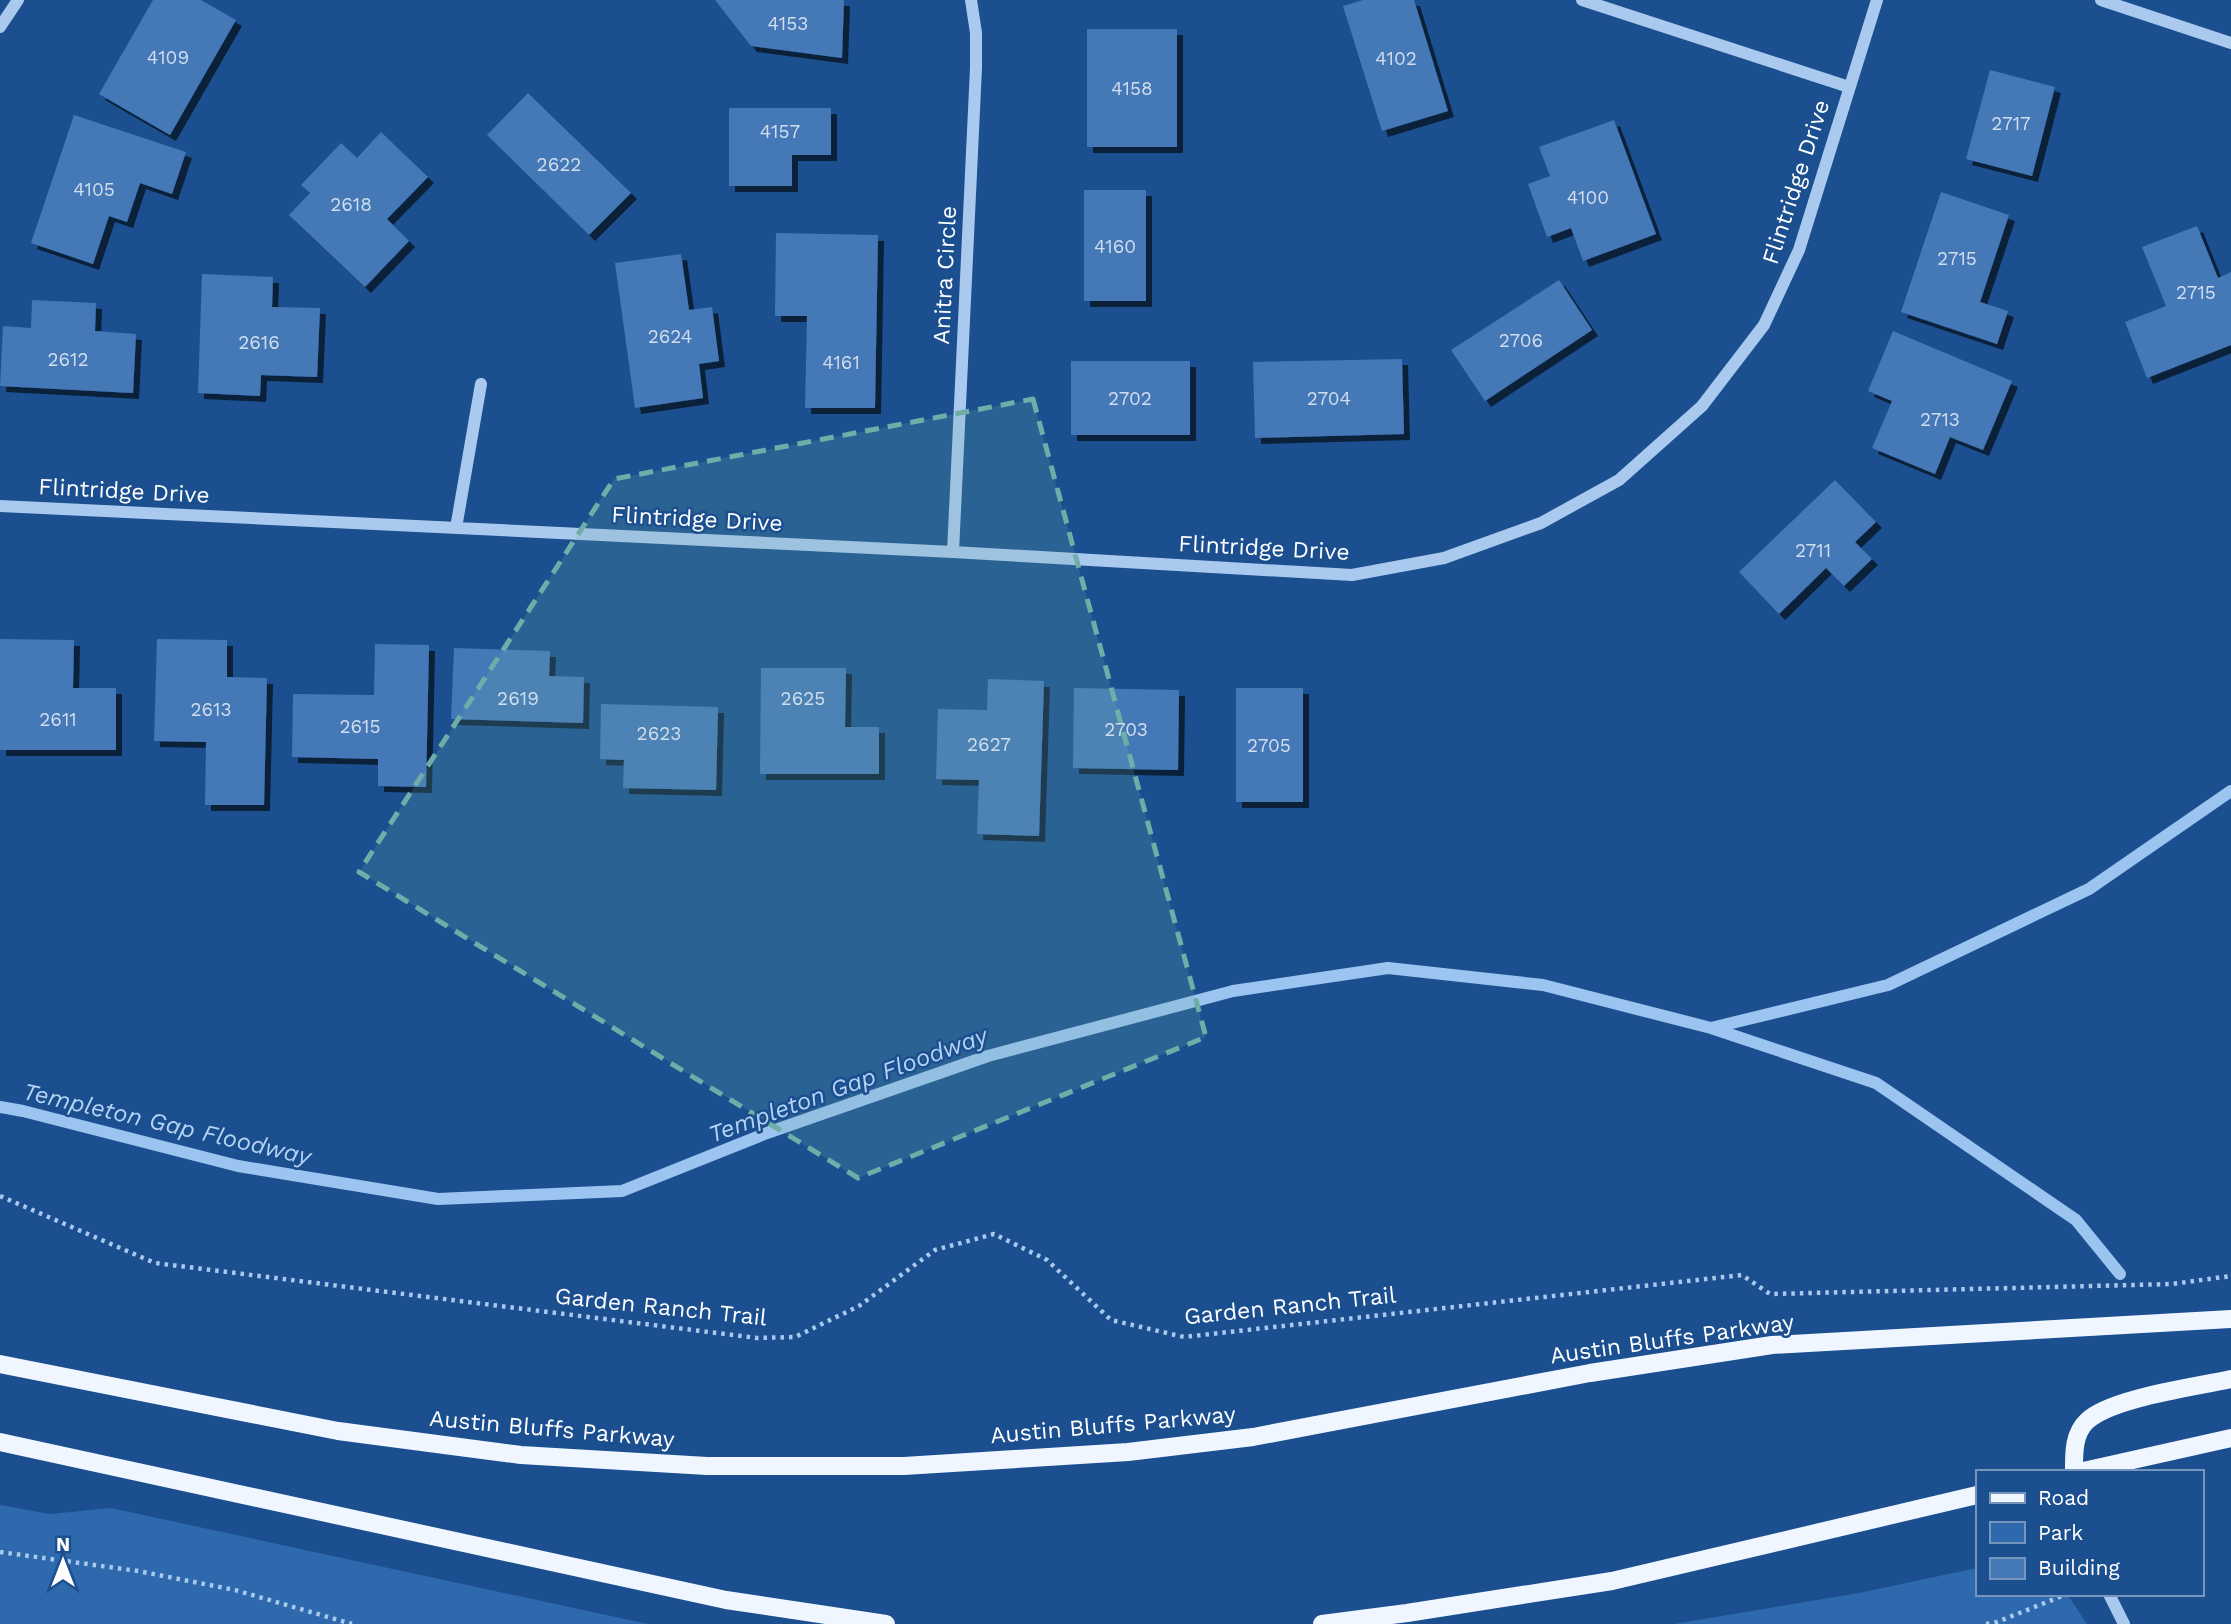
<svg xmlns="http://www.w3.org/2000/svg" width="2231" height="1624" font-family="'Work Sans',sans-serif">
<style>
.green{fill:#2e69ad}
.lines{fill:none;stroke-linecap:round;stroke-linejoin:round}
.stream{stroke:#9cc4f0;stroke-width:12}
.building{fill:#4478b7;filter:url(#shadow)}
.path{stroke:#a9c9ee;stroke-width:4.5;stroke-dasharray:3.5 5;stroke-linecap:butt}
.minor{stroke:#a9c9ee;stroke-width:12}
.major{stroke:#f0f6ff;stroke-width:18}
.marked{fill:#6fada8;fill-opacity:0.2;stroke:#6fada8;stroke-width:5;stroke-dasharray:14 9;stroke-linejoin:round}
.labels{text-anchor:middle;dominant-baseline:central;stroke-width:5;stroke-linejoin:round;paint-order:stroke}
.number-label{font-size:19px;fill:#d0dded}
.street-label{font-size:23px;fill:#fff;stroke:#1b4f8f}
.water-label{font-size:24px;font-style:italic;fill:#b5d3f5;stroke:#1b4f8f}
</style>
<defs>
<filter id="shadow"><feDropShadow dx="6" dy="6" stdDeviation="0" flood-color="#0009"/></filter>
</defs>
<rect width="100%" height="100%" fill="#1b4f8f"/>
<path class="green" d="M0,1505L50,1514L111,1508L648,1624H0Z
M1977,1568V1594H2067L2087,1624H1674L1859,1593Z"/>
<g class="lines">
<path class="stream" d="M1711,1028L1888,985L2089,889L2231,791
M0,1107L23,1111L238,1166L438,1199L622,1191L767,1133L988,1056L1233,991L1388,968L1543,985L1711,1028L1876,1083L2076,1220L2120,1274"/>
</g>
<path class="building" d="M153,0H201L236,20L170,135L99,94Z
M715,0H844L842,58L751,46Z
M1363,0H1414L1448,111L1382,131L1343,6Z
M1087,29H1177V147H1087Z
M1990,70L2055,87L2032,176L1966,159Z
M528,93L631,193L589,235L487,135Z
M729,108H831V155H792V186H729Z
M74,115L186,152L172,194L140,183L127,222L109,216L93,264L31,243Z
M1614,120L1656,234L1583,261L1571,228L1547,237L1528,184L1550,176L1539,147Z
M381,132L428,177L387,219L409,241L365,287L289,215L310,193L301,185L341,143L357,158Z
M1084,190H1146V301H1084Z
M1941,192L2009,215L1980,302L2008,311L1997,344L1901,312Z
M2197,226L2218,278L2231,272V345L2147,378L2125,322L2166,306L2142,247Z
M776,233L878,235L875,408H805L807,316H775Z
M681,254L689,310L712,307L719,361L699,364L703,398L635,408L615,263Z
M202,274L273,277L272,307L320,308L317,377L261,375L260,396L198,393Z
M1559,280L1592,330L1485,401L1451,350Z
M32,300L96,303L95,331L136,334L133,393L0,386L3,326L31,328Z
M1893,331L2012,381L1983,450L1950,437L1935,474L1872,448L1892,401L1868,391Z
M1402,359L1404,434L1255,438L1253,362Z
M1071,361H1190V435H1071Z
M1835,480L1876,522L1855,542L1872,559L1844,586L1826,568L1779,614L1739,572Z
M0,639L74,640L73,688H116V750H0Z
M157,639L227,640V677L267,678L264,805H205L206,742L154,741Z
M375,644L429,645L426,787L378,786V759L292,757L293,694L374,695Z
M454,648L550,651L549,676L584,677L583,723L451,719Z
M761,668H846L845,727H879V774H760Z
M988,679L1044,681L1039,836L977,834L979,780L936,779L938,709L987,710Z
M1074,688L1179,690L1178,770L1073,768Z
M1236,688H1303V802H1236Z
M601,704L718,707L716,790L623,788L624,760L600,759Z"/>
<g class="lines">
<path class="path" d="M0,1196L155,1263L757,1338L795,1337L859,1306L935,1250L994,1234L1047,1260L1111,1320L1184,1337L1742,1275L1770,1294L2172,1284L2231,1276
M0,1552L138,1571L235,1590L352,1624
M1986,1624L1997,1622L2062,1596"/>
<path class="minor" d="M1582,0L1849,87
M2101,0L2231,43
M0,27L18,0
M0,506L953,552L1352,575L1444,558L1541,523L1619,480L1702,406L1764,325L1799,250L1877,0
M456,528L481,384
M953,552L976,68V33L971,0
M2109,1594L2124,1624"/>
<path class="major" d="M0,1364L338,1431L521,1455L707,1466H904L1128,1452L1253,1437L1590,1373L1772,1345L2231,1319
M0,1442L726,1600L886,1624
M2074,1472C2074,1455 2073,1434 2087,1421C2111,1398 2195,1387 2231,1379
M2079,1472L2231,1438
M1322,1624L1407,1613L1612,1581L1977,1495"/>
</g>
<path class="marked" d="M1033,399L1206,1037L858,1178L359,872L614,479Z"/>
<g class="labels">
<g class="number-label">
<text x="788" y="23">4153</text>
<text x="168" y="57">4109</text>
<text x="1396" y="58">4102</text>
<text x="1132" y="88">4158</text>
<text x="2011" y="123">2717</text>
<text x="780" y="131">4157</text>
<text x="559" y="164">2622</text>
<text x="94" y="189">4105</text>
<text x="1588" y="197">4100</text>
<text x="351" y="204">2618</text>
<text x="1115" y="246">4160</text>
<text x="1957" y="258">2715</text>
<text x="2196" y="292">2715</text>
<text x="670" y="336">2624</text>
<text x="1521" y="340">2706</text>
<text x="259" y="342">2616</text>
<text x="68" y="359">2612</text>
<text x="841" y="362">4161</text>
<text x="1130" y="398">2702</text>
<text x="1329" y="398">2704</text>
<text x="1940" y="419">2713</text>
<text x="1813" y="550">2711</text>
<text x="518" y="698">2619</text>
<text x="803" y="698">2625</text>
<text x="211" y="709">2613</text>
<text x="58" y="719">2611</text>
<text x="360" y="726">2615</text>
<text x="1126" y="729">2703</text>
<text x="659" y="733">2623</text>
<text x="989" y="744">2627</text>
<text x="1269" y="745">2705</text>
</g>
<g class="street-label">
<text transform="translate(1796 182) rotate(-72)">Flintridge Drive</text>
<text transform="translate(945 275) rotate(-87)">Anitra Circle</text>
<text transform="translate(124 491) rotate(3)">Flintridge Drive</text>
<text transform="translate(697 519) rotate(3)">Flintridge Drive</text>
<text transform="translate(1264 548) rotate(3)">Flintridge Drive</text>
<text transform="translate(1290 1306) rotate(-6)">Garden Ranch Trail</text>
<text transform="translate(661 1307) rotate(6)">Garden Ranch Trail</text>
<text transform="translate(1672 1339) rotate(-8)">Austin Bluffs Parkway</text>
<text transform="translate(1113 1425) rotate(-5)">Austin Bluffs Parkway</text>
<text transform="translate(552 1429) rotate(5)">Austin Bluffs Parkway</text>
</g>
<g class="water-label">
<text transform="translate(848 1085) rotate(-20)">Templeton Gap Floodway</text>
<text transform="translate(167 1124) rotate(13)">Templeton Gap Floodway</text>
</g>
</g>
<rect x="1976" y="1470" width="228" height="126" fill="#1b4f8f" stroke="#7695bc" stroke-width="2"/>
<rect x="1990" y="1493" width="35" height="10" fill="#f0f6ff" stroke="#7695bc" stroke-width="2"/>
<text x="2038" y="1505" font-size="21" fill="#ffffff">Road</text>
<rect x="1990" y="1522" width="35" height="21" fill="#2e69ad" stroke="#7695bc" stroke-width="2"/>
<text x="2038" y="1540" font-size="21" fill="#ffffff">Park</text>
<rect x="1990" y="1558" width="35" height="21" fill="#4478b7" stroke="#7695bc" stroke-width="2"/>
<text x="2038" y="1575" font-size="21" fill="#ffffff">Building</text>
<g transform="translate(63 1561)" stroke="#1b4f8f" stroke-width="5" paint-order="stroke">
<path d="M0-5L12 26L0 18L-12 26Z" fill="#ffffff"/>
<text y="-10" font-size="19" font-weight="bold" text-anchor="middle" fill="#ffffff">N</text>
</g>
</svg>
